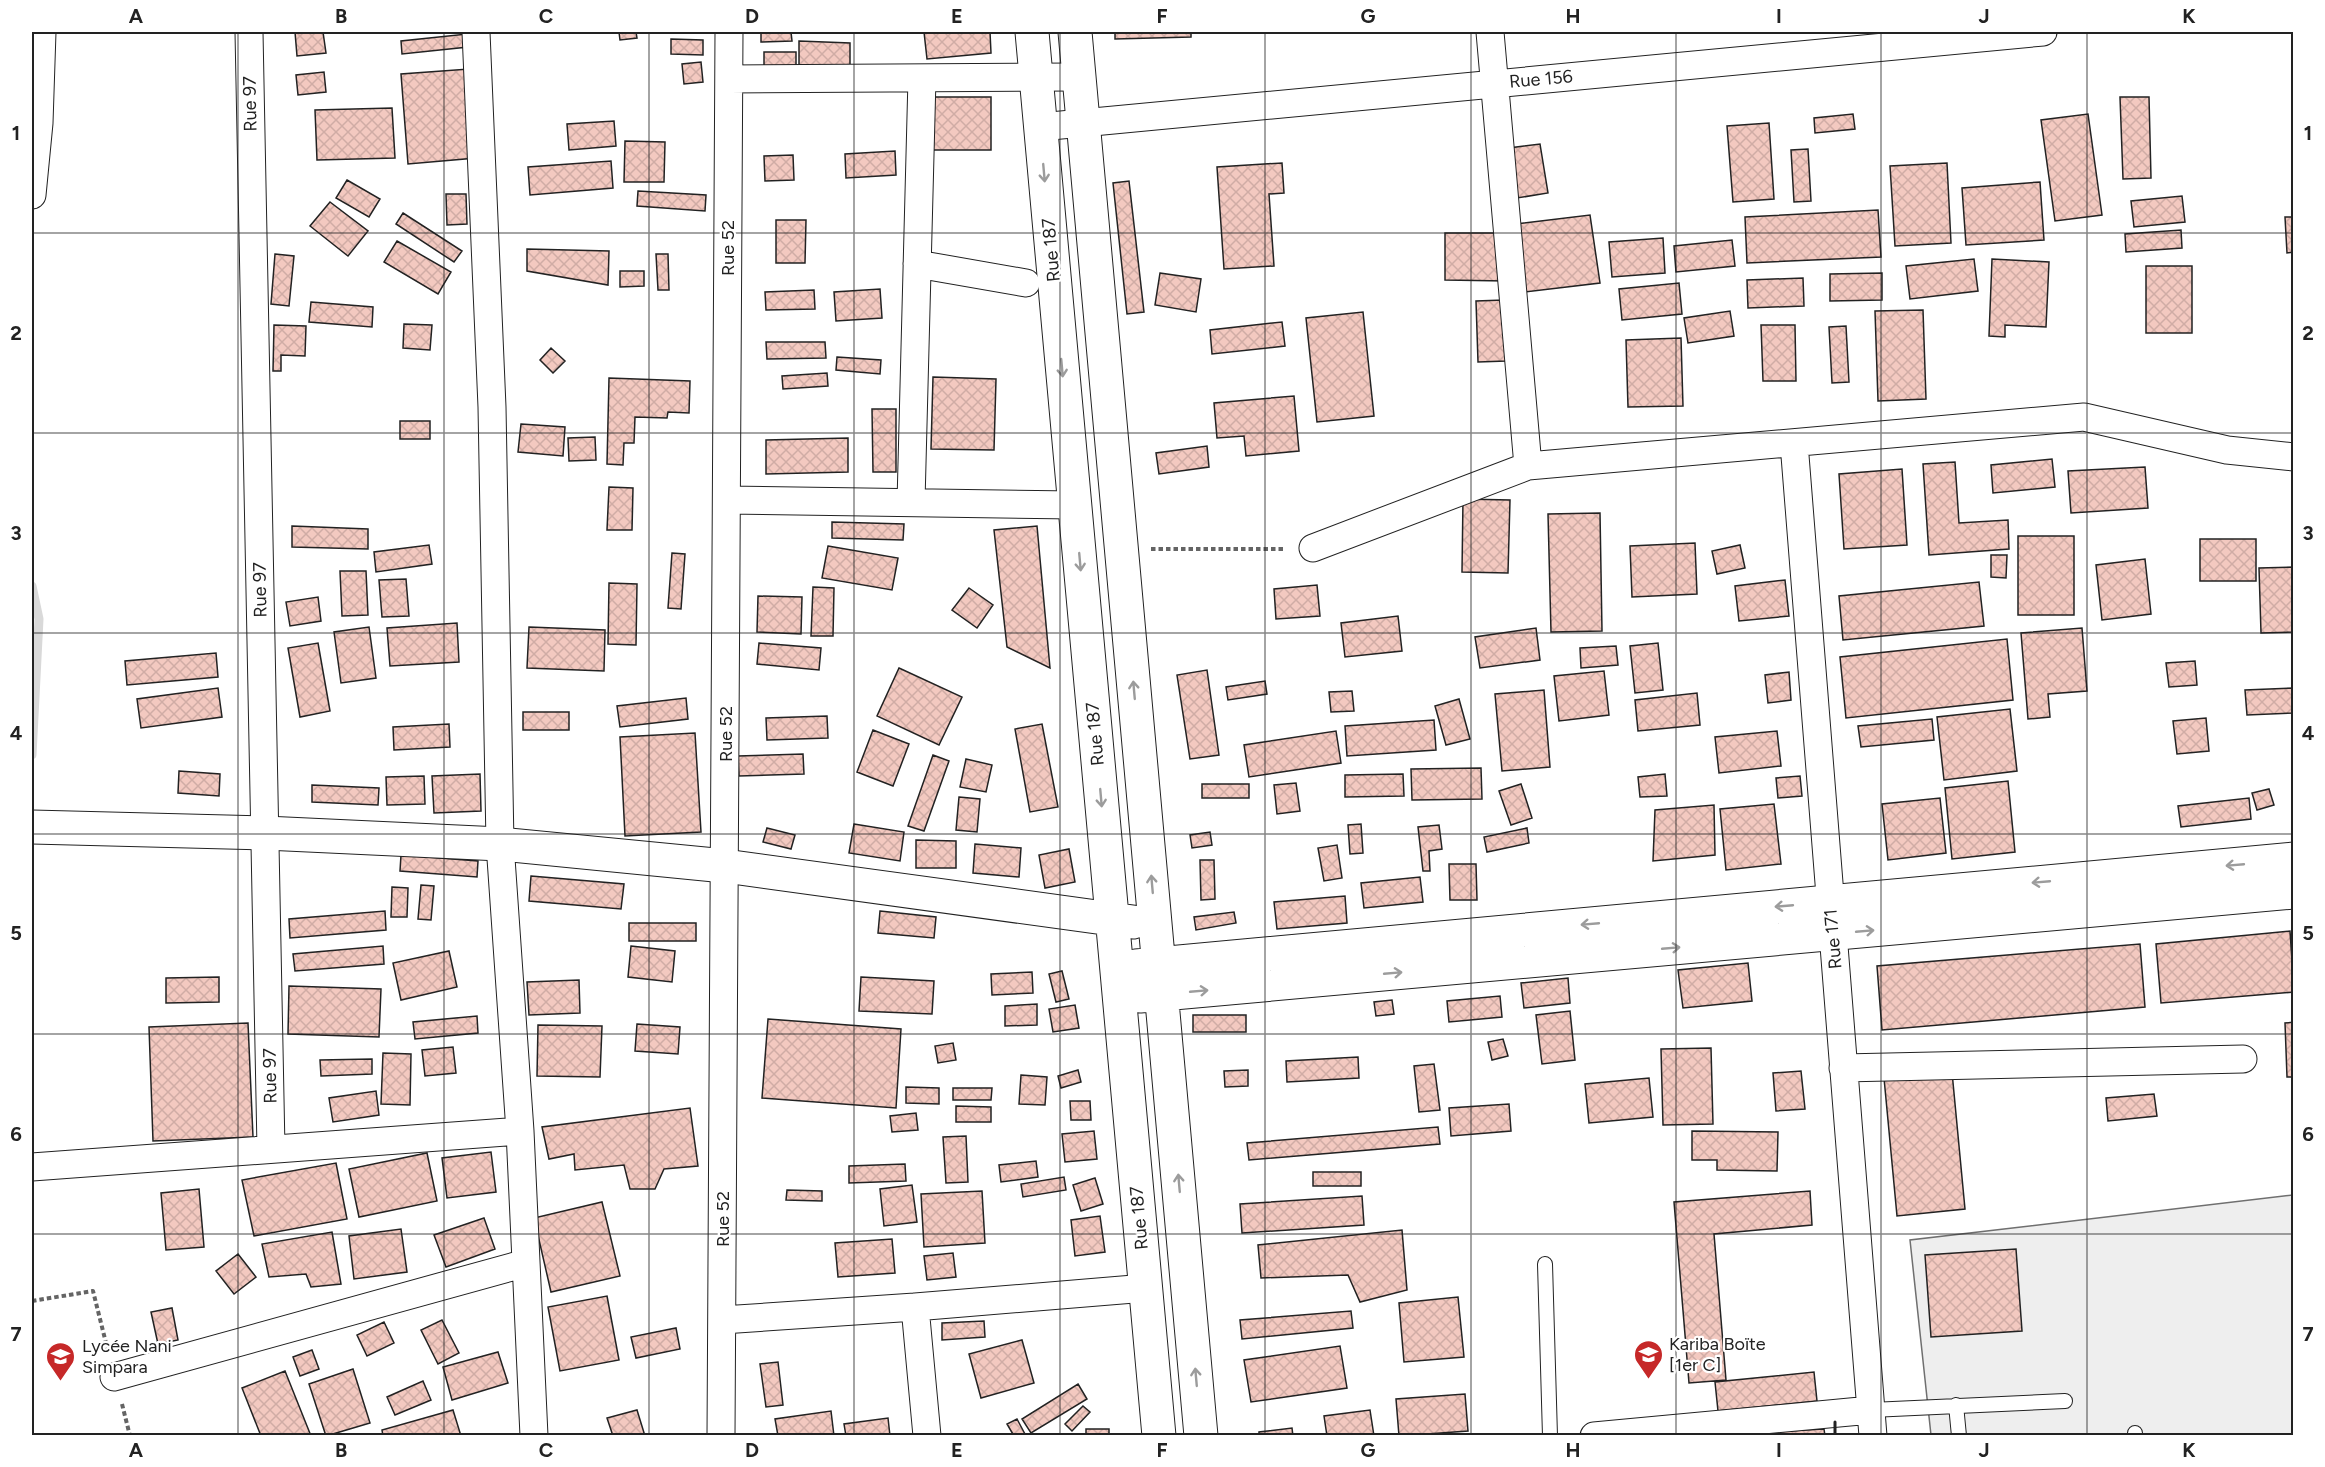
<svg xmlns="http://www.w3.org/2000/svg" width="2325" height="1467" font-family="Figtree,sans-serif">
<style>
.green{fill:#eee;stroke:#6f6f6f;stroke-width:1.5}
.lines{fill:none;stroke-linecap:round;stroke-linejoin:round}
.stream{stroke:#d9d9d9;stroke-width:9}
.building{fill:url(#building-cross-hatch);stroke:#222;stroke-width:1.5}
.lane-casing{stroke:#222;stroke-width:16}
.street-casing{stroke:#222;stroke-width:29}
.secondary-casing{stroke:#222;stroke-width:35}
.path{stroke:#646464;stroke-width:4;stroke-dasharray:4.5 3;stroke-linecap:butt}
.lane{stroke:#fff;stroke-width:14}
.street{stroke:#fff;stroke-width:27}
.secondary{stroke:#fff;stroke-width:33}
.wall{stroke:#222;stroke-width:3}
.oneway{stroke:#9c9c9c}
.grid{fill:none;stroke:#222;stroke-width:1.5;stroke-opacity:0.55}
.labels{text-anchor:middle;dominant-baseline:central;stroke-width:4.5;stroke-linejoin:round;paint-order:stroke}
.street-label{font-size:18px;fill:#222;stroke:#fff}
.poi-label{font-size:18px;fill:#222;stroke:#fff;text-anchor:start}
.neatline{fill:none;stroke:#222;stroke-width:2}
.grid-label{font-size:20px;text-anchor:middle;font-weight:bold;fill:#222}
</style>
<defs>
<pattern id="building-cross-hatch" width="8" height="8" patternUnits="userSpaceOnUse" patternTransform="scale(1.5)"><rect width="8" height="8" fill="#f3c9c0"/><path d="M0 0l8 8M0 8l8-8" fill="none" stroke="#d0aca5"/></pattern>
</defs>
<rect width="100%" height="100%" fill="#fff"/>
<path class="green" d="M2293,1195V1435H1931L1910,1240Z"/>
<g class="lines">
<path class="stream" d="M32,586L39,619L32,755"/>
</g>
<path class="building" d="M295,32H323L326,53L297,56Z
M619,32H636L637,38L620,40Z
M761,32H791L792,41L761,42Z
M924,32H990L991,53L927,59Z
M1115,32H1191V37L1115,39Z
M467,34L468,47L402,54L401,41Z
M671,39L703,40V55L671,54Z
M799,41L850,43V73H799Z
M764,52H796V70H764Z
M701,62L703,82L684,84L682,64Z
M469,69L476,158L408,164L401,74Z
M324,72L326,92L298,95L296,75Z
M932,97H991V150H932Z
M2120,97H2149L2151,178L2123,179Z
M392,108L395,158L317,160L315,110Z
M1853,114L1855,129L1815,133L1814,118Z
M2088,114L2102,215L2055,221L2041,120Z
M614,121L616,146L569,150L567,124Z
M1769,123L1774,199L1733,202L1727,126Z
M625,141L665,142L664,182H624Z
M1540,144L1548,193L1517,198L1509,148Z
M1808,149L1811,201L1794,202L1791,150Z
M895,151L896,175L846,178L845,154Z
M793,155L794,180L765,181L764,156Z
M611,161L613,188L530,195L528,167Z
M1282,163L1284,193L1269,194L1274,266L1224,269L1217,167Z
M1947,163L1951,243L1895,246L1890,166Z
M347,180L380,199L369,217L336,198Z
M1129,181L1144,312L1127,314L1113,183Z
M2040,182L2044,240L1966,245L1962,188Z
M638,191L706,195L705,211L637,206Z
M446,194H466L467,224L447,225Z
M2182,196L2185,222L2134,227L2131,201Z
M330,202L368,231L348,256L310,226Z
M1878,210L1881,257L1747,263L1745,217Z
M403,213L462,251L454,262L396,224Z
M1590,215L1600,283L1525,292L1516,224Z
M2285,217H2294V252L2287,253Z
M776,220H806L805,263H776Z
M2181,230L2182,248L2126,252L2125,234Z
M1445,233H1506V281L1445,280Z
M1663,238L1665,273L1612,277L1609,242Z
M1732,240L1735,266L1676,272L1674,246Z
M397,241L451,272L438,294L384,262Z
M527,249L609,251L608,285L527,271Z
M275,254L294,256L289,306L271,304Z
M656,254H668L669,290H658Z
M1974,259L1978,291L1910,299L1906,266Z
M1992,259L2049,262L2046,327L2005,325V337L1989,336Z
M2146,266H2192V333H2146Z
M620,271H644V286L620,287Z
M1160,273L1201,279L1196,312L1155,305Z
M1882,273V300L1830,301V274Z
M1803,278L1804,306L1748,308L1747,280Z
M1679,283L1682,314L1622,320L1619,289Z
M880,289L882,318L836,321L834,292Z
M814,290L815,309L766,310L765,292Z
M1504,300L1506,361L1478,362L1476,301Z
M311,302L373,307L372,327L309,322Z
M1923,310L1926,399L1878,401L1875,311Z
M1730,311L1734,336L1688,343L1684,318Z
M1363,312L1374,416L1317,422L1306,318Z
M1282,322L1285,346L1212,354L1210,330Z
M404,324L432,325L430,350L403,348Z
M274,325L306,326L305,356L281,355V371H273Z
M1761,325H1795L1796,381H1763Z
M1846,326L1849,382L1832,383L1829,327Z
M1681,338L1683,406L1628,407L1626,340Z
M766,342H825L826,358L767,359Z
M551,348L565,361L553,373L540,360Z
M837,357L881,360L880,374L836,370Z
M827,373L828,386L783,389L782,376Z
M933,377L996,379L994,450L931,449Z
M609,378L690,381L689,413L668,412L667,418L635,417L634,443H624L623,465L607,464Z
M1294,396L1299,451L1246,456L1244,436L1217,438L1214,403Z
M872,409H896V472H873Z
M400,421H430V439H400Z
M521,424L565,427L563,456L518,452Z
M595,437L596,460L569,461L568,438Z
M848,438V472L766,474V440Z
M1207,446L1209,467L1159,474L1156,453Z
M2052,459L2055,487L1993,493L1991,465Z
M1955,462L1959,523L2008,520L2009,549L1929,555L1923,464Z
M2145,467L2148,508L2071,513L2068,471Z
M1902,469L1907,545L1844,549L1839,474Z
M609,487L633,488L632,530H607Z
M1463,499L1510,500L1508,573L1462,572Z
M1600,513L1602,631L1551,632L1548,514Z
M832,522L904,524L903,540L832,538Z
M292,526L368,529V549L292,547Z
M1037,526L1050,668L1007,647L994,530Z
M2018,536H2074V615H2018Z
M2200,539H2256V581H2200Z
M1695,543L1697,594L1632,597L1630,546Z
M429,545L432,564L376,572L374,552Z
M1740,545L1745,568L1717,574L1712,551Z
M828,546L898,558L892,590L822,578Z
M672,553L685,554L681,609L668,608Z
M1991,555H2007L2006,578L1991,577Z
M2145,559L2151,614L2102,620L2096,565Z
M2294,567V632L2261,633L2259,568Z
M340,571H366L368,615L342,616Z
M406,579L409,616L382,617L379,580Z
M1785,580L1789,616L1739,621L1735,586Z
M1979,582L1984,626L1843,640L1839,596Z
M609,583L637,584L636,645L608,644Z
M1317,585L1320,616L1276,619L1274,589Z
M813,587L834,588L833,636H811Z
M969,588L993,605L977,628L952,610Z
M758,596L802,597L801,634L757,632Z
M318,597L321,621L290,626L286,602Z
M1398,616L1402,651L1345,657L1341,623Z
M457,623L459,662L390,666L387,628Z
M369,627L376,678L341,683L334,632Z
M529,627L605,630L604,671L527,668Z
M1536,628L1540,660L1480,668L1475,637Z
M2082,628L2087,691L2048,694L2050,717L2028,719L2021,633Z
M2007,639L2013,700L1846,718L1840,657Z
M318,643L330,711L300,717L288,648Z
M759,643L821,648L819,670L757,664Z
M1658,643L1663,690L1635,693L1630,646Z
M1616,646L1618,665L1581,668L1580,648Z
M216,653L218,677L127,685L125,661Z
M2195,661L2197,685L2169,687L2166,663Z
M899,668L962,697L939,745L877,716Z
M1207,670L1219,755L1190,759L1177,675Z
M1604,671L1609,715L1559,721L1554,676Z
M1789,672L1791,700L1768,703L1765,675Z
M1265,681L1267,694L1228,700L1226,687Z
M218,688L222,717L141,728L137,699Z
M2294,688V713L2247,715L2245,690Z
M1544,690L1550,767L1502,771L1495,694Z
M1352,691L1354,711L1331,712L1329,692Z
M1697,693L1700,725L1638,731L1635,700Z
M686,698L688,719L620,727L617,706Z
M1459,699L1470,739L1446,745L1435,706Z
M2010,709L2017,771L1944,780L1937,717Z
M523,712H569V730H523Z
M827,716L828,738L767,740L766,718Z
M2206,718L2209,751L2177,754L2173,721Z
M1932,719L1934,740L1861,747L1858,726Z
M1434,720L1436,750L1347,756L1345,726Z
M449,724L450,747L394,750L393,727Z
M1042,724L1058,807L1030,812L1015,729Z
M873,730L909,744L893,786L857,772Z
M1336,731L1341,763L1249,777L1244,745Z
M1777,731L1781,766L1719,773L1715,737Z
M695,733L701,832L625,836L620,737Z
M803,754L804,774L739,776L738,756Z
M933,755L949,761L924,831L908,826Z
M966,759L992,765L986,792L960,787Z
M1481,768L1482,799L1412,800L1411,769Z
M179,771L220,774L219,796L178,793Z
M480,774L481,811L434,813L432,776Z
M1403,774L1404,796L1345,797V775Z
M1665,774L1667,796L1640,797L1638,777Z
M424,776L425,804L387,805L386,777Z
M1800,776L1802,796L1778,798L1776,778Z
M2008,781L2015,852L1952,859L1945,788Z
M1296,783L1300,811L1277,814L1274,785Z
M1202,784H1249V798H1202Z
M1521,784L1532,818L1511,825L1499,791Z
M312,785L379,788L378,805L312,802Z
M2269,789L2274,805L2257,810L2252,793Z
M959,797L980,799L977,832L956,830Z
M1940,798L1946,853L1888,860L1882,804Z
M2249,798L2251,819L2181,827L2178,806Z
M1774,804L1781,864L1726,870L1720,809Z
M1714,805L1715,855L1653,861L1655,810Z
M854,824L904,832L900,861L849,853Z
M1361,824L1363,853L1350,854L1348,825Z
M1439,825L1442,849L1429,851L1430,871H1423L1418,827Z
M767,828L795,835L791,849L763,842Z
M1527,828L1529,843L1487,852L1484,837Z
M1210,832L1212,845L1192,848L1190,835Z
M916,840L956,841V868H916Z
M975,844L1021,848L1019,877L973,873Z
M1337,845L1342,878L1324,881L1318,848Z
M1069,849L1075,882L1045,888L1039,855Z
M401,855L478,861L477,877L400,871Z
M1200,860H1214L1215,899L1201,900Z
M1449,864H1476L1477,900H1450Z
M531,876L624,884L621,909L529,901Z
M1420,877L1423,902L1364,908L1361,883Z
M421,885L434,886L431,920L418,919Z
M392,887L408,888L407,917H391Z
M1345,896L1347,923L1277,929L1274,902Z
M385,911L386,930L290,938L289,919Z
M880,911L936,917L934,938L878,933Z
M1234,912L1236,923L1196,930L1194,917Z
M629,923H696V941H629Z
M2290,931L2294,992L2161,1003L2156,944Z
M2140,944L2145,1007L1882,1030L1877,966Z
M383,946L384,964L295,971L293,954Z
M631,946L675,951L672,982L628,977Z
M449,951L457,987L401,1000L393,963Z
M1748,963L1752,1001L1683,1008L1678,970Z
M1062,971L1069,999L1056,1002L1049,974Z
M1032,972L1033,993L992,995L991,974Z
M219,977V1002L166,1003V978Z
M861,977L934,981L932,1014L859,1011Z
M1568,978L1570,1003L1524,1008L1521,983Z
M579,980L580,1013L529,1015L527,982Z
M289,986L381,989L379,1037L288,1034Z
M1500,996L1502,1017L1449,1022L1447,1001Z
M1392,1000L1394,1014L1376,1016L1374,1002Z
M1037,1004V1025L1005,1026V1006Z
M1075,1005L1079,1028L1053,1032L1049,1009Z
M1570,1011L1575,1060L1542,1064L1536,1015Z
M1193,1015H1246V1032H1193Z
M477,1016L478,1033L415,1039L413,1022Z
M768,1019L901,1029L896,1108L762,1098Z
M2294,1022V1077H2287L2285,1023Z
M248,1023L253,1137L153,1141L149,1027Z
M637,1024L680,1027L678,1054L635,1051Z
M538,1025L602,1026L600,1077L537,1076Z
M1503,1039L1508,1056L1492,1060L1488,1042Z
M953,1043L956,1060L938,1063L935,1046Z
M453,1047L456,1073L425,1076L422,1050Z
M1711,1048L1713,1124L1663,1125L1661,1049Z
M383,1053L411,1054L410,1105L381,1104Z
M1358,1057L1359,1078L1287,1082L1286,1061Z
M372,1059V1074L321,1076L320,1060Z
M1434,1064L1440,1110L1419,1112L1414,1066Z
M1078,1070L1081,1082L1061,1088L1058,1076Z
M1248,1070V1086L1225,1087L1224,1071Z
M1801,1071L1805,1109L1776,1111L1773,1073Z
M1952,1072L1965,1209L1897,1216L1884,1078Z
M1021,1075L1047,1077L1045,1105L1019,1104Z
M1649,1078L1653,1117L1589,1123L1585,1084Z
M906,1087L939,1088V1104L906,1103Z
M953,1088H992L991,1100H953Z
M376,1091L379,1115L333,1122L329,1098Z
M2154,1094L2157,1116L2108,1121L2106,1098Z
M1070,1101H1090L1091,1120H1071Z
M1509,1104L1511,1131L1451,1136L1449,1108Z
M956,1106L991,1107V1122H956Z
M690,1108L698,1166L664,1169L655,1189H630L624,1165L575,1170L574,1154L549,1159L542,1127Z
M916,1113L918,1130L892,1132L890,1116Z
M1438,1127L1440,1144L1249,1160L1247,1143Z
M1094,1131L1097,1159L1065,1162L1062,1134Z
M1692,1131L1778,1132L1777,1171L1717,1170V1160H1692Z
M966,1136L968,1182L946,1183L943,1137Z
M491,1152L496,1192L447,1198L442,1158Z
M427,1153L437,1201L359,1217L349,1169Z
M1036,1161L1038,1177L1001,1182L999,1165Z
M336,1163L347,1219L254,1236L242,1180Z
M905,1164L906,1181L849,1183V1166Z
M1313,1172H1361V1186H1313Z
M1064,1177L1066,1190L1023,1197L1021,1184Z
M1095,1178L1103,1204L1081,1211L1073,1185Z
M912,1185L917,1222L884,1226L880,1189Z
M199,1189L204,1247L166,1250L161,1193Z
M787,1190L822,1191V1201L786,1200Z
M982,1191L985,1243L924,1247L921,1194Z
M1810,1191L1812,1225L1714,1234L1726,1380L1689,1383L1674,1202Z
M1362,1196L1364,1225L1242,1233L1240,1204Z
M602,1202L620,1276L551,1292L534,1218Z
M1100,1216L1105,1252L1075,1256L1071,1220Z
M484,1218L495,1249L446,1267L434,1235Z
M401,1229L407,1272L354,1279L349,1236Z
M1402,1230L1407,1290L1360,1302L1348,1275L1261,1278L1258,1245Z
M332,1232L341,1284L311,1287L306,1274L269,1277L262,1244Z
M892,1239L895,1273L838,1277L835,1243Z
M2016,1249L2022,1331L1931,1337L1925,1255Z
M953,1253L956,1277L927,1280L924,1256Z
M238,1254L256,1277L234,1294L216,1271Z
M607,1296L619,1360L560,1371L548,1307Z
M1458,1297L1464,1357L1404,1362L1399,1303Z
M172,1308L178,1340L158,1344L151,1312Z
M1351,1311L1353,1328L1242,1339L1240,1320Z
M442,1320L459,1353L438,1364L421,1330Z
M984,1321L985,1337L942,1340V1323Z
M384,1322L394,1343L367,1356L357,1335Z
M676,1328L680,1349L636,1358L631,1337Z
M1022,1340L1034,1383L981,1398L969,1354Z
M1340,1346L1347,1388L1251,1402L1244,1360Z
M312,1350L319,1369L300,1376L293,1357Z
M498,1352L508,1383L452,1400L443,1367Z
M778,1362L783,1405L766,1407L760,1364Z
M353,1369L370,1423L326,1436L309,1384Z
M285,1371L311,1436H261L242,1388Z
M1814,1372L1817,1401L1718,1411L1715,1382Z
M423,1381L431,1400L395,1415L387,1397Z
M1078,1384L1087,1399L1031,1433L1022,1419Z
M1465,1394L1468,1431L1399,1436L1396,1399Z
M1083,1406L1090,1412L1072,1431L1065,1424Z
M453,1410L461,1436H383L382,1430Z
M637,1410L645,1436H613L607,1418Z
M1370,1410L1374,1436H1327L1324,1416Z
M831,1411L834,1436H778L775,1419Z
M888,1418L890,1436H846L844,1424Z
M1017,1419L1026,1436H1014L1007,1424Z
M1292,1428L1293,1436H1259V1432Z
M1086,1429H1109V1436H1086Z
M1824,1429L1825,1436L1708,1435Z"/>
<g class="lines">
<defs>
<path id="lane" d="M1545,1264L1550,1436
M1956,1405L1959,1436
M1871,1410L2065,1401
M2135,1433V1436"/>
<path id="street" d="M249,32L271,1149
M476,32L492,407L500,844L520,1131L534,1436
M1490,32L1528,466
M729,79L1080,77
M1040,127L2043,32
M32,195L39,123L42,32
M917,264L1026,283
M1794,443L1873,1436
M727,500L1075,505
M911,502L922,78
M1313,548L1528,466L2084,417L2227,450L2294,457
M1843,1068L2243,1059
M32,1167L520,1131
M915,1307L927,1436
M722,1320L915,1307L1146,1288
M114,1377L526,1263
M721,1436L729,32
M1594,1436L1871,1410"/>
<path id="secondary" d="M1032,32L1159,1436
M1075,32L1201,1436
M32,827L265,833L500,844L725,866L1133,922
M1136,966L2294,859
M1140,996L2294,892"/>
</defs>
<use href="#lane" class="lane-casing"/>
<use href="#street" class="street-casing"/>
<use href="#secondary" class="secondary-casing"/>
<path class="path" d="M1151,549H1285
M32,1301L93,1291L108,1351
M122,1404L130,1436"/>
<use href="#lane" class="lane"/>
<use href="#street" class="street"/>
<use href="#secondary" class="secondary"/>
<path class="wall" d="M1835,1422V1436"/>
</g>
<defs><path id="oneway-shaft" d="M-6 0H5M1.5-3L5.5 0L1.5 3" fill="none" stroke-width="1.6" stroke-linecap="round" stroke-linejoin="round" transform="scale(1.5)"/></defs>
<g class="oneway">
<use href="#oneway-shaft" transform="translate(1044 173) rotate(85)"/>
<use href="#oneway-shaft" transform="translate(1062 368) rotate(85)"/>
<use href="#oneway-shaft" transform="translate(1080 562) rotate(85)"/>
<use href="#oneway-shaft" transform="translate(1134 690) rotate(-95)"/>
<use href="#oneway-shaft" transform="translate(1101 798) rotate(85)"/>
<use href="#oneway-shaft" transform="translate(2235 865) rotate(175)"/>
<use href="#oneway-shaft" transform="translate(2041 882) rotate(175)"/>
<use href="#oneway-shaft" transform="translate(1152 884) rotate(-95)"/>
<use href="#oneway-shaft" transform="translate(1784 906) rotate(175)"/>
<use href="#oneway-shaft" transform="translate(1590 924) rotate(175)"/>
<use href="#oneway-shaft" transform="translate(1865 931) rotate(-5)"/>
<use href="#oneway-shaft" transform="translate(1671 948) rotate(-5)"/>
<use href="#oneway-shaft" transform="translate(1393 973) rotate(-5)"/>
<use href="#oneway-shaft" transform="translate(1199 991) rotate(-5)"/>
<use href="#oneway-shaft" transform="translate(1179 1183) rotate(-95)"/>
<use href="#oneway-shaft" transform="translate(1196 1377) rotate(-95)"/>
</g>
<path class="grid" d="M238,32V1436M444,32V1436M649,32V1436M854,32V1436M1060,32V1436M1265,32V1436M1471,32V1436M1676,32V1436M1881,32V1436M2087,32V1436M32,233H2294M32,433H2294M32,633H2294M32,834H2294M32,1034H2294M32,1234H2294"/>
<defs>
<symbol id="school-pin" viewBox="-11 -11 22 30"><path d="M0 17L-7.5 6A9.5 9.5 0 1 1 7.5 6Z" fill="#c62828" stroke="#fff"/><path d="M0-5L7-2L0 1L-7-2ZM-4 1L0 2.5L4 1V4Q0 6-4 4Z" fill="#fff"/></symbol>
</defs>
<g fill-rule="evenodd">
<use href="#school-pin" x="1632" y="1338" width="33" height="45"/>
<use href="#school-pin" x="44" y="1340" width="33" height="45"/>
</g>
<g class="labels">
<g class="street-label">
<text transform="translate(1541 79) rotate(-5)">Rue 156</text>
<text transform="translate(250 104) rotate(-91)">Rue 97</text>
<text transform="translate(728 248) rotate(-90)">Rue 52</text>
<text transform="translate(1051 250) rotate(-95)">Rue 187</text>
<text transform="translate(260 590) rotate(-91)">Rue 97</text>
<text transform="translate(726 734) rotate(-90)">Rue 52</text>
<text transform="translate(1095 734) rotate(-95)">Rue 187</text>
<text transform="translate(1833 939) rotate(-95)">Rue 171</text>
<text transform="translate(270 1076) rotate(-91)">Rue 97</text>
<text transform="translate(1139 1218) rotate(-95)">Rue 187</text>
<text transform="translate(723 1219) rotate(-90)">Rue 52</text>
</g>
<g class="poi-label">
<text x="1669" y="1344">Kariba Boïte<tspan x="1669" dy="21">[1er C]</tspan></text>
<text x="82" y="1346">Lycée Nani<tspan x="82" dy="21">Simpara</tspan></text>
</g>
</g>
<rect width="2325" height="1467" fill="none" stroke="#ffffff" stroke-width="66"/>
<rect x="33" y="33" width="2259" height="1401" class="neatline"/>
<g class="grid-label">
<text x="136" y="23">A</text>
<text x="341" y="23">B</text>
<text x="546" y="23">C</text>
<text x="752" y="23">D</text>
<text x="957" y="23">E</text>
<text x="1162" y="23">F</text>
<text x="1368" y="23">G</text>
<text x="1573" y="23">H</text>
<text x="1779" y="23">I</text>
<text x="1984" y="23">J</text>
<text x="2189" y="23">K</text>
<text x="16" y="140">1</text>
<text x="2308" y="140">1</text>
<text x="16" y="340">2</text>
<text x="2308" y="340">2</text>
<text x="16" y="540">3</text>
<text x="2308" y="540">3</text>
<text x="16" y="740">4</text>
<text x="2308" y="740">4</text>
<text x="16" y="940">5</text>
<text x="2308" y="940">5</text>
<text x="16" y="1141">6</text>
<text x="2308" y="1141">6</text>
<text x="16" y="1341">7</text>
<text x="2308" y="1341">7</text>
<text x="136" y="1457">A</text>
<text x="341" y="1457">B</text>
<text x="546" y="1457">C</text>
<text x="752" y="1457">D</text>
<text x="957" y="1457">E</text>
<text x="1162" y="1457">F</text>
<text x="1368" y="1457">G</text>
<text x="1573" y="1457">H</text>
<text x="1779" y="1457">I</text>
<text x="1984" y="1457">J</text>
<text x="2189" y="1457">K</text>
</g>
</svg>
